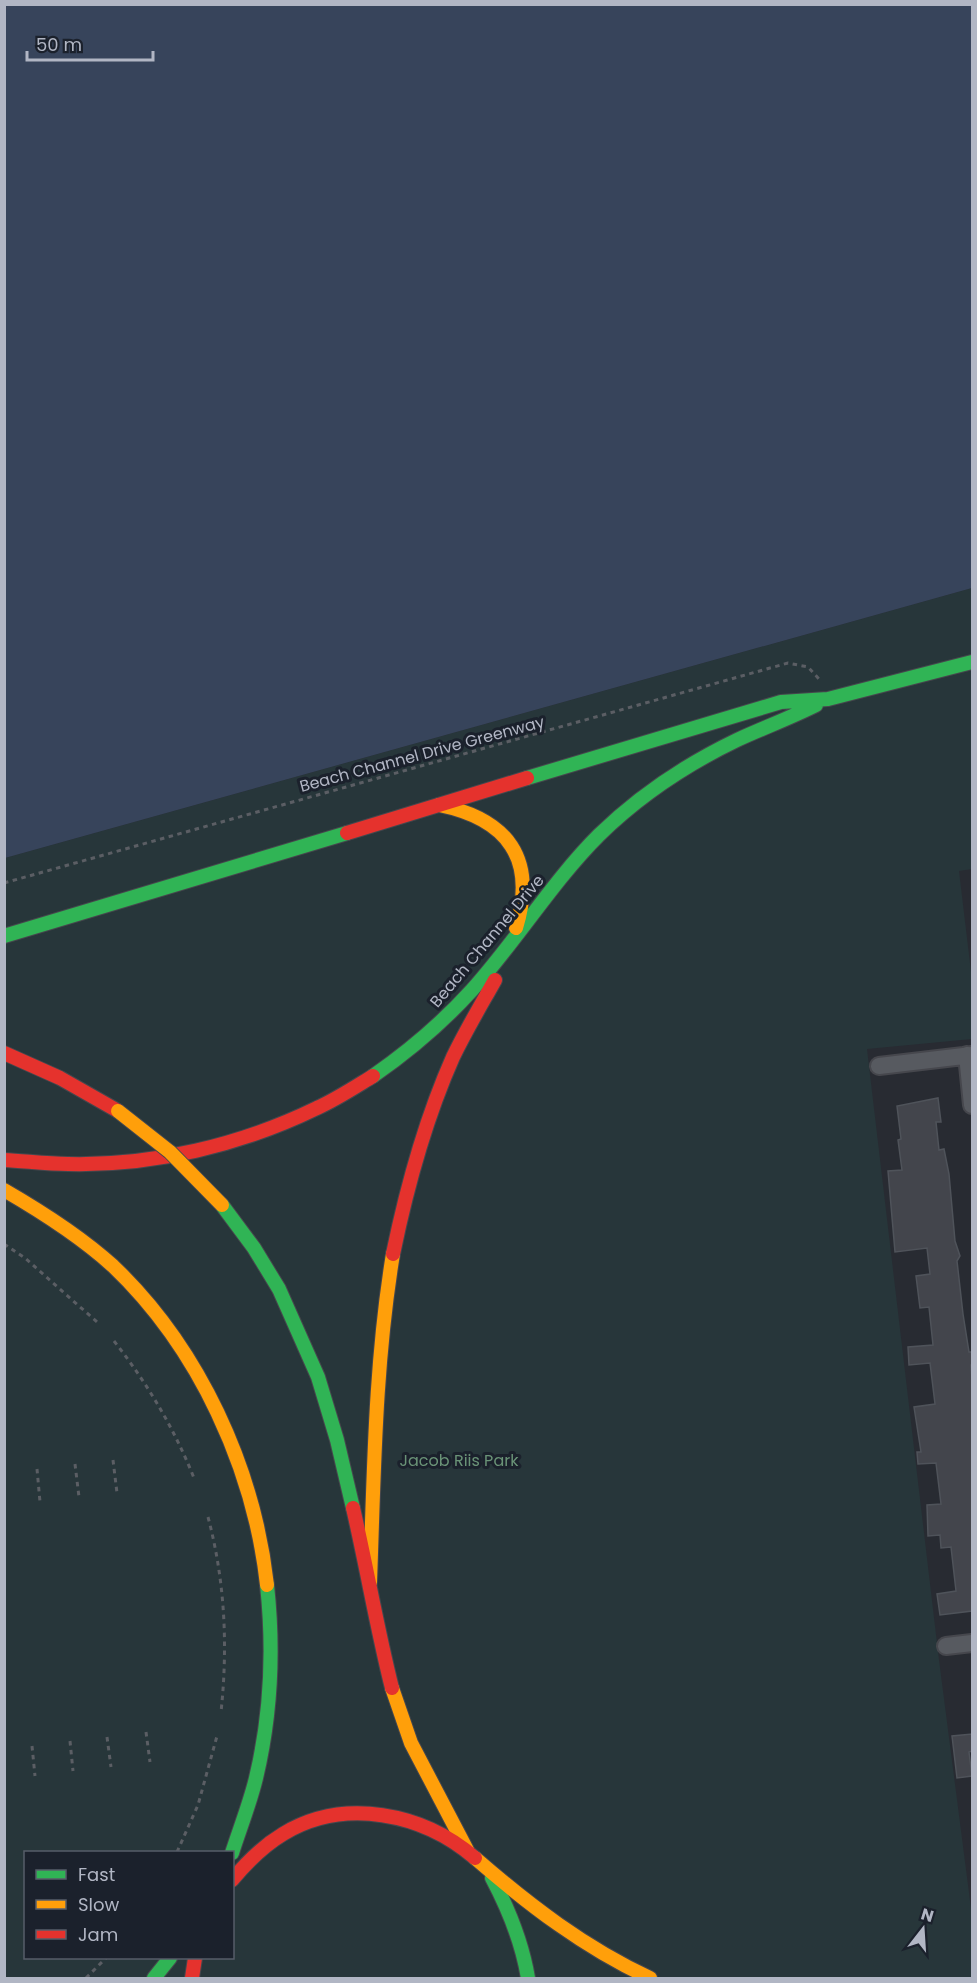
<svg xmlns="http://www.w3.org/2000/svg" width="977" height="1983" font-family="Poppins,sans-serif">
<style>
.green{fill:#27363a;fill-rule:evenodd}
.water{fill:#37445b}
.building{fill:#43454c;stroke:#4f535a;stroke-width:1.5}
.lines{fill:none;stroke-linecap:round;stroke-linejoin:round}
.street-casing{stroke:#46474d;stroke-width:20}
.fast-casing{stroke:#46474d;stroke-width:16}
.slow-casing{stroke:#46474d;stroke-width:16}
.jam-casing{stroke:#46474d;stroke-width:16}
.path{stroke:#5b5e64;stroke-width:3;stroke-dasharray:4.5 4.5;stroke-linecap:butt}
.street{stroke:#575a60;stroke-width:16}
.fast{stroke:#30b455;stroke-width:14}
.slow{stroke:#ff9f0a;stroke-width:14}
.jam{stroke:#e5322d;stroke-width:14}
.slow-bridge-casing{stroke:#45484f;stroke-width:16;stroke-linecap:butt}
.slow-bridge{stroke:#ff9f0a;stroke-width:14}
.labels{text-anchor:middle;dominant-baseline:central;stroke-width:6;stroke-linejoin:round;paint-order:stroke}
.street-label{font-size:16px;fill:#b1b6c4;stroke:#1b212c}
.park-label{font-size:16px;fill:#6a9377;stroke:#1b212c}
</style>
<rect width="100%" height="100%" fill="#282b32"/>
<path class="green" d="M972,588V869L959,871L972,980V1039L867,1049L939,1660L972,1916V1978H5V858ZM26,1852H232V1958H26Z"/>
<path class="water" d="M5,4L972,5V588L5,858Z"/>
<path class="building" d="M938,1098L941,1122H936L939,1150L944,1149L949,1174L955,1241L960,1256L957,1261L963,1314L969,1352H972V1364L971,1365L972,1380V1611L940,1615L937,1594L956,1591L951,1547L941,1548L940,1535L928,1536L927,1505L941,1504L936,1463L918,1464L917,1452H921L914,1407L935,1404L930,1363L909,1365L908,1347L933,1345L929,1307L920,1308L916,1276L930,1274L927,1248L895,1252L888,1171L902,1170L898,1140L901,1139L897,1106Z
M972,1734V1751L969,1752L972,1776L957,1778L952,1736Z"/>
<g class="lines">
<defs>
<path id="street" d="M967,1055L972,1105
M879,1066L972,1055
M946,1646L972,1643"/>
<path id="fast" d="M527,778L781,702L828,699L972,662
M4,936L347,833
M373,1076C409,1051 443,1022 472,990C517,940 552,882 599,835C639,796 687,764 737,740C763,728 790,718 816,705
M222,1205L254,1248L279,1289L318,1377L337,1440L353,1508
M232,1853C240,1828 250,1803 256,1778C271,1715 274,1650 267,1585
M492,1878C509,1910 522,1942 528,1978
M154,1978L170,1958"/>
<path id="slow" d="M439,805C508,819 537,859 516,928
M4,1190C42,1212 80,1236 113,1266C199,1348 254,1468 267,1585
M370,1582C374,1472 375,1363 393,1254
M392,1688L411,1743L467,1850
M475,1858C529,1905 585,1948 650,1978"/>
<path id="jam" d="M347,833L527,778
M4,1053L60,1078L118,1111
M4,1160C25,1161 47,1164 68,1164C154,1166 241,1145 317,1108C337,1099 355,1087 373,1076
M393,1254C407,1186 425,1120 453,1057C466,1030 481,1005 495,980
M353,1508C367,1568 377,1629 392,1688
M232,1880C247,1862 263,1846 283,1834C344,1797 423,1813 475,1858
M192,1978L195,1958"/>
</defs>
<use href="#street" class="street-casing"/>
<use href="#fast" class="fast-casing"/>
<use href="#slow" class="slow-casing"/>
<use href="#jam" class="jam-casing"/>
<path class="path" d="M4,883L788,663L808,667L819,679
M4,1244L25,1258L97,1322
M114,1341C147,1383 174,1428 194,1478
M113,1460L117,1493
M75,1464L79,1497
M37,1469L40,1502
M208,1517C225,1581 228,1646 221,1712
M146,1732L150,1762
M107,1737L111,1767
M70,1741L73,1771
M32,1746L35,1776
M177,1852L198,1805L217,1736
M86,1978L106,1958"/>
<use href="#street" class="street"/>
<use href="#fast" class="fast"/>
<use href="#slow" class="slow"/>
<use href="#jam" class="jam"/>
<defs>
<path id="slow-bridge" d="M118,1111L170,1152L222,1205"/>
</defs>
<use href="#slow-bridge" class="slow-bridge-casing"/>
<use href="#slow-bridge" class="slow-bridge"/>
</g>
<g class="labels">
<g class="street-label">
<text transform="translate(422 754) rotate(-15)">Beach Channel Drive Greenway</text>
<text transform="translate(487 941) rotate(-50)">Beach Channel Drive</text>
</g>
<g class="park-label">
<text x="459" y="1460">Jacob Riis Park</text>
</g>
</g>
<rect width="977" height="1983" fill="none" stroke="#b1b6c4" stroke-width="12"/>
<rect x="24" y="1851" width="210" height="108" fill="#1b212c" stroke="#575d69" stroke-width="1.5"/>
<rect x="36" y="1870" width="30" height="9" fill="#30b455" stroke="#575d69" stroke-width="1.5"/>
<text x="78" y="1881" font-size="18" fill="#b1b6c4">Fast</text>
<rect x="36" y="1900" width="30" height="9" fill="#ff9f0a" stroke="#575d69" stroke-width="1.5"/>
<text x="78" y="1911" font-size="18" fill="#b1b6c4">Slow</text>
<rect x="36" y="1930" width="30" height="9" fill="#e5322d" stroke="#575d69" stroke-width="1.5"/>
<text x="78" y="1941" font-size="18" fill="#b1b6c4">Jam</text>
<g transform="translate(923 1929) rotate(17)" stroke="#1b212c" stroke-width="4.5" paint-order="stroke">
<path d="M0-4.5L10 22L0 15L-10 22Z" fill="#b1b6c4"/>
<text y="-9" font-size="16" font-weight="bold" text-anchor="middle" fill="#b1b6c4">N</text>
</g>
<path d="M27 51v9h126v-9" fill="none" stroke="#b1b6c4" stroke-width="3"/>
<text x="36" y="51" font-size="18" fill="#b1b6c4" stroke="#1b212c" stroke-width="4.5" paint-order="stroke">50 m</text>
</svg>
